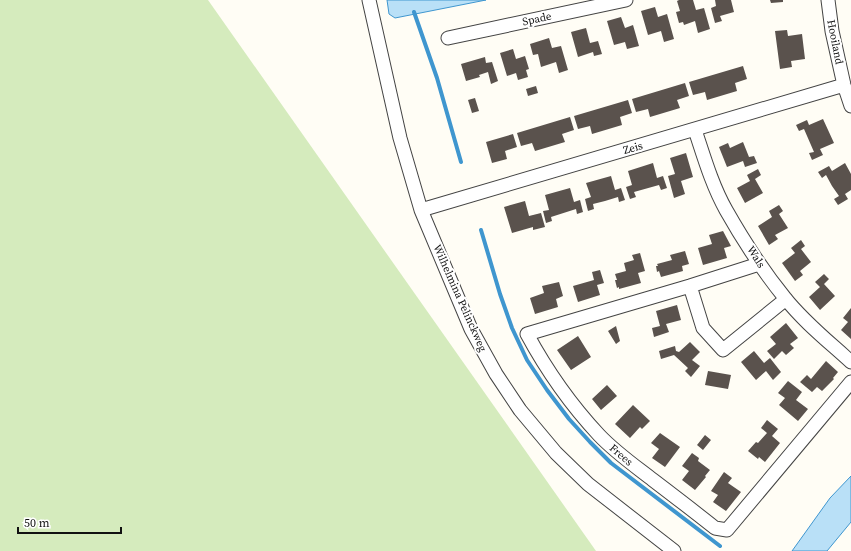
<svg xmlns="http://www.w3.org/2000/svg" width="851" height="551" font-family="'Source Serif 4',serif">
<style>
.green{fill:#d5ebbd}
.water{fill:#b9e0f7;stroke:#3f96cf}
.lines{fill:none;stroke-linecap:round;stroke-linejoin:round}
.stream{stroke:#3f96cf;stroke-width:4}
.building{fill:#5a524d}
.street-casing{stroke:#444;stroke-width:15}
.street{stroke:#fff;stroke-width:13}
.labels{text-anchor:middle;dominant-baseline:central;stroke-width:4;stroke-linejoin:round;paint-order:stroke}
.street-label{font-size:11px;fill:#111;stroke:#fff}
</style>
<rect width="100%" height="100%" fill="#fffdf5"/>
<path class="green" d="M0,0H208L596,551H0Z"/>
<path class="water" d="M387,0H486L395,18L389,14Z
M851,476V522L827,551H792L830,498Z"/>
<g class="lines">
<path class="stream" d="M414,12L437,78L461,162
M481,230L500,294L512,328L527,360L547,390L569,419L590,442L611,463L720,546"/>
</g>
<path class="building" d="M679,0H693L696,10L704,8L710,29L698,33L695,21L684,25L683,22L679,23L676,12L680,11L677,1Z
M715,0H731L734,12L720,16L722,21L715,23L711,8L716,6Z
M770,0H783V2L771,3Z
M655,7L658,17L667,14L674,39L664,42L661,31L648,35L641,11Z
M621,17L625,28L633,25L639,46L627,49L625,42L614,45L607,21Z
M586,28L590,43L598,41L602,54L594,56L593,52L578,57L571,32Z
M787,30L788,36L802,34L805,59L791,61L792,67L780,69L775,31Z
M549,38L552,48L561,46L568,70L559,73L556,62L541,67L538,54L533,55L530,44Z
M513,49L516,59L525,56L529,69L526,70L528,77L518,80L516,73L507,76L500,53Z
M485,57L486,63L492,62L498,81L491,84L488,72L479,75L480,77L466,81L461,64Z
M743,66L747,79L735,83L737,91L707,100L705,92L693,95L689,82Z
M685,83L689,96L677,100L680,108L650,117L648,109L636,112L632,99Z
M536,86L538,93L528,96L526,89Z
M475,98L479,111L472,113L468,100Z
M628,100L632,113L620,117L622,125L592,134L590,126L578,129L574,116Z
M570,117L574,130L562,134L565,142L535,151L532,143L521,146L517,133Z
M823,119L834,143L820,149L823,155L812,160L809,153L814,152L804,129L799,131L796,125L807,120L809,125Z
M513,134L517,147L505,151L507,159L492,163L486,142Z
M743,142L749,157L754,156L757,163L745,167L743,161L727,167L719,147L728,143L730,148Z
M686,153L693,177L681,181L685,194L674,198L668,176L675,174L670,158Z
M653,163L657,178L663,176L667,188L661,190L659,185L634,192L636,197L630,199L626,187L632,185L628,171Z
M845,163L851,174V190L845,194L848,199L838,205L834,199L839,196L832,186L826,175L822,178L818,172L829,166L832,171Z
M758,169L761,175L755,179L763,193L745,203L737,188L750,181L747,175Z
M611,176L615,190L621,188L625,200L619,202L618,197L605,201L593,204L594,209L588,211L585,199L591,197L586,183Z
M570,188L574,202L580,200L583,212L577,214L576,209L551,217L552,221L546,223L543,211L549,210L545,195Z
M525,201L529,216L541,213L545,227L533,230V227L512,233L504,207Z
M779,205L783,211L779,214L788,228L775,235L778,239L769,245L758,226L772,217L769,211Z
M723,231L731,246L724,248L727,258L703,265L698,248L712,244L709,235Z
M801,240L805,246L801,249L811,262L800,271L803,275L795,281L782,263L795,253L791,248Z
M685,251L689,264L682,266L683,271L661,277L659,271L657,272L656,266H658L657,264L672,260L670,255Z
M640,253L645,271L638,273L641,283L619,289V287L617,288L615,280H617L615,274L626,271L624,263L634,260L632,255Z
M600,270L604,283L597,285L600,295L578,302L573,286L594,280L592,272Z
M824,274L829,279L824,284L835,296L820,310L809,297L820,287L815,282Z
M559,282L563,296L556,299L558,307L535,314L530,298L544,293L542,286Z
M677,305L681,320L666,324L669,332L654,337L652,328L660,326L656,311Z
M851,308V339L841,330L848,322L843,318Z
M786,323L798,338L790,344L794,348L786,355L782,351L774,359L767,351L776,344L770,337Z
M616,326L620,341L616,344L608,331Z
M578,336L591,357L571,370L557,350Z
M690,342L700,352L692,360L700,366L691,377L685,371L688,368L674,355L661,359L659,351L675,346L676,351L679,352Z
M754,351L764,363L770,358L781,372L773,380L766,371L756,380L741,362Z
M826,361L838,372L833,378L834,379L822,391L817,387L812,392L800,382L807,375L811,379Z
M708,371L731,375L728,389L705,385Z
M788,381L802,392L796,400L808,409L798,421L779,405L785,398L778,393Z
M607,385L617,396L601,410L592,399Z
M633,405L650,421L642,429L640,427L630,438L615,424Z
M767,420L778,429L772,436L780,443L765,462L759,457L758,459L748,451L756,442L758,443L767,433L761,428Z
M660,433L680,447L665,467L652,458L659,449L651,443Z
M705,435L711,440L703,450L697,445Z
M692,453L699,458L698,461L710,470L705,476L706,477L695,490L682,480L689,471L682,466Z
M724,472L732,478L728,483L741,492L726,511L713,502L718,495L711,491Z"/>
<g class="lines">
<defs>
<path id="street" d="M369,0L400,138L421,210L471,329L496,374L520,410L556,453L588,484L674,551
M828,0L832,31L844,85L851,106
M448,38L626,0
M695,130C704,157 712,185 726,210C743,240 763,271 785,298C804,322 828,341 851,362
M421,210L844,85
M759,264L690,286L527,334C547,371 571,405 599,435C615,452 635,466 653,480C674,496 695,512 715,528L727,530L851,382
M690,286L703,328L723,350L786,299"/>
</defs>
<use href="#street" class="street-casing"/>
<use href="#street" class="street"/>
</g>
<g class="labels">
<g class="street-label">
<text transform="translate(537 19) rotate(-12)">Spade</text>
<text transform="translate(835 42) rotate(79)">Hooiland</text>
<text transform="translate(633 148) rotate(-16)">Zeis</text>
<text transform="translate(756 257) rotate(57)">Wals</text>
<text transform="translate(460 298) rotate(66)">Wilhelmina Pelinckweg</text>
<text transform="translate(621 455) rotate(41)">Frees</text>
</g>
</g>
<path d="M18 527v6h103v-6" fill="none" stroke="#111111" stroke-width="2"/>
<text x="24" y="527" font-size="12" fill="#111111" stroke="#ffffff" stroke-width="3" paint-order="stroke">50 m</text>
</svg>
